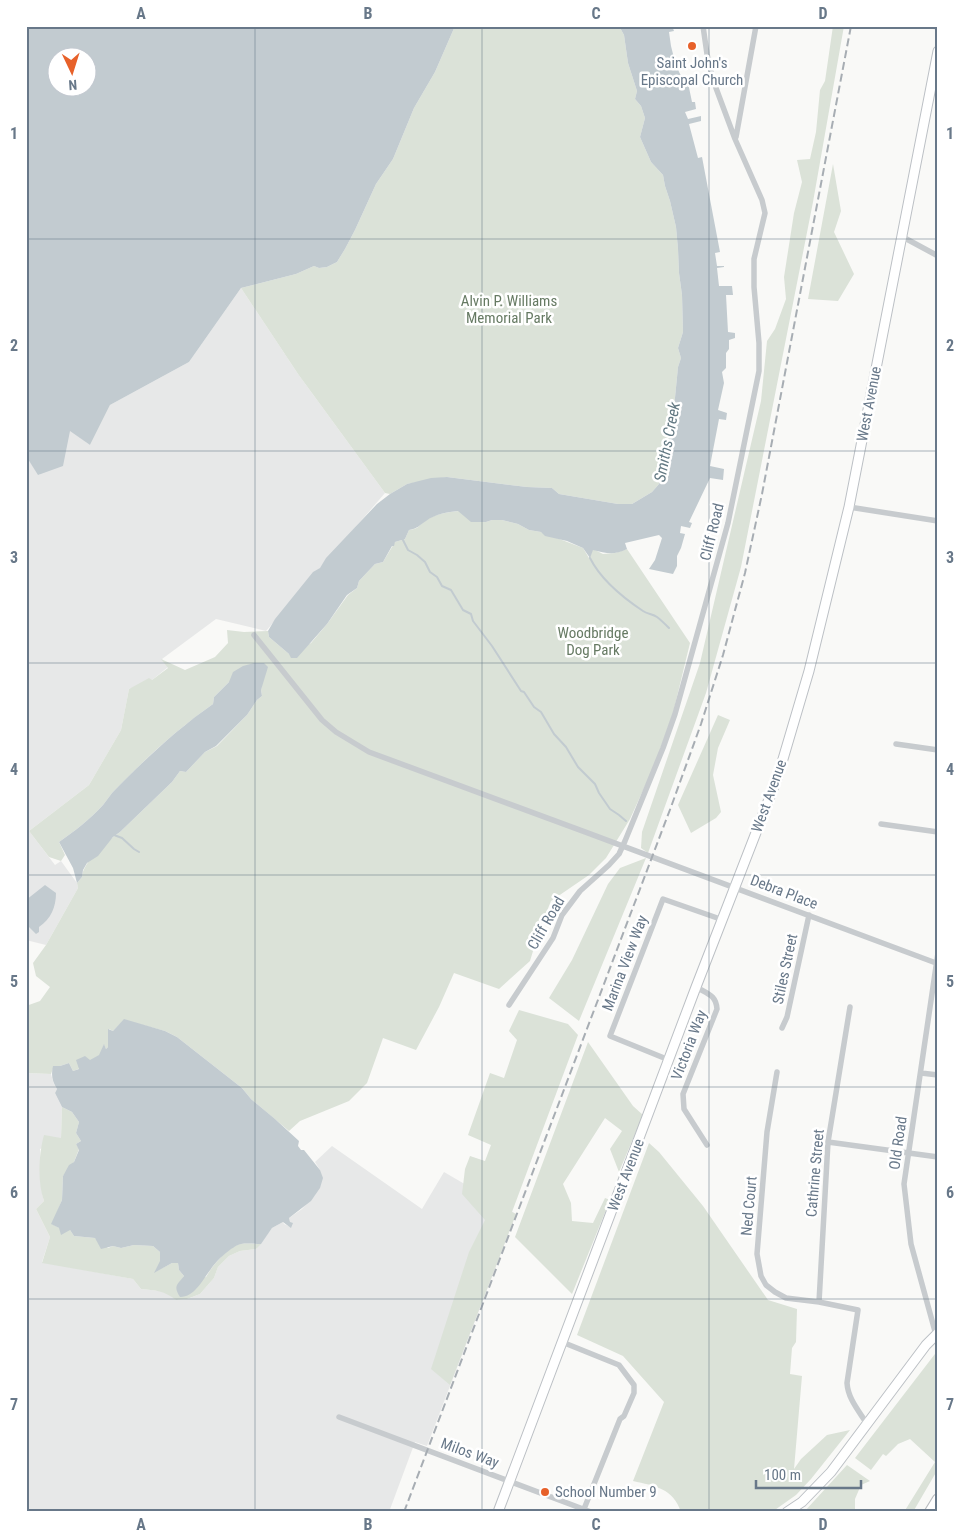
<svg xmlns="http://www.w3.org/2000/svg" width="964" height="1538" font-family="'Roboto Condensed',sans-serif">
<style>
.built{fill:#e7e8e8}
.green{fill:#dbe2d8}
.water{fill:#c2cbd0;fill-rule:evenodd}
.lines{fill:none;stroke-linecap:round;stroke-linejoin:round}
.stream{stroke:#c2cbd0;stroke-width:2}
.secondary-casing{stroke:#bcc0c5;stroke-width:11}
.highway-casing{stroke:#babdc0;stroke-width:12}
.street{stroke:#c7cbce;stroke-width:5.5}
.secondary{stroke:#fff;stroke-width:9}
.highway{stroke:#fff;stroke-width:10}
.rail{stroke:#a7adb3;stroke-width:2;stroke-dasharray:8 4;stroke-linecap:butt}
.grid{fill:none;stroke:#687889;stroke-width:1;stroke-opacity:0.55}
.poi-dot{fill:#e7612a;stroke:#fff;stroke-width:2}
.labels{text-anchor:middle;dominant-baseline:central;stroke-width:5;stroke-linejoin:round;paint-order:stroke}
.poi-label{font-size:15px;fill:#687889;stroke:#fff}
.park-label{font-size:15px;fill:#667a63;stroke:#fff}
.street-label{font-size:15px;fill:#687889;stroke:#fff}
.water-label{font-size:16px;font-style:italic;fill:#637983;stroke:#fff}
.neatline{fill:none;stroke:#687889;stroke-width:2}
.grid-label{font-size:16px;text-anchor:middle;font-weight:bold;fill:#687889}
</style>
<rect width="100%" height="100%" fill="#f9f9f7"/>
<path class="built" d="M241,288L298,374L385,493L266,631L216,619L162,659L168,667L152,680L129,689L121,730L89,785L29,831L55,865L61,861L77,883L78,888L46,945L26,940V456L39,475L70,430L90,445L110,405L189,362Z
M26,1073L51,1074L54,1084L57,1089L55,1093L62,1107L61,1138L40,1149L42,1193L44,1201L36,1209L50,1237L42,1262L133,1279L141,1289L161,1291L169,1293L176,1300L187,1299L200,1294L214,1278L218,1267L229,1256L240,1251L256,1249L272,1228L283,1222L284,1224L291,1227L289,1218L302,1209L315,1195L320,1170L315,1162L332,1146L422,1209L444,1172L516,1214L427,1446L415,1442L389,1512H26Z"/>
<path class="green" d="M455,26H619L624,35L628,63L637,91L635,99L641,106L645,118L640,137L651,162L663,175L665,186L670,201L676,227L678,249L679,273L682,295L683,332L678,348L681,358L678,367L674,408L670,415L669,448L665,455L666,463L659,484L652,492L632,504H618L559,494L552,488L527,487L447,477L407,484L390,494L385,493L298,374L241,288L296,274L314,266L319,268L327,267L337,262L345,249L355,230L376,184L393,159L414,108L435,72Z
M833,26H844L813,202L741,567L706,693L648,853L641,848L642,832L700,663L761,401L767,341L775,329L786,299L784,277L794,213L802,182L797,160L810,159L816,132L820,90L825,81Z
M833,164L841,211L834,232L854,274L838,301L808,299Z
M459,511L486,522L492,520H502L518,524L529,530L541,532L583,548L589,558L593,549L603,554L615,553L627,549L690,643L673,713L655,764L630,819L606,858L589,875L551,901L540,928L530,961L499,989L454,973L439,1007L416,1050L383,1038L367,1083L349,1101L300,1121L289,1131L251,1099L242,1088L177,1037L165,1031L124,1020L113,1031L109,1029L108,1047L106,1049L104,1045L100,1055C90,1060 83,1068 73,1071L69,1063L60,1066H54L51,1074L26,1073V1006L40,1001L50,987L36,976L33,963L46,945L78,888L77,883L82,877C83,861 108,841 120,832L172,782L180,771L186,772L205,752L217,746L247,715L257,700L262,696L261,690L262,682H229L214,697L213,704C177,729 143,761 112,793C109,797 106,801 103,805C90,819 75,831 59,842L65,855L61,861L49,857L29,831L89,785L121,730L129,689L149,678L152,680L168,668L161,659L185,670L215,657L228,643L227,630L244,632L268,631L269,637L289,654L311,643L327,624L348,595L357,588L359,581L375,564L383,562L395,542L405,539L409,530C419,529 418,526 426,520C435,514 448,512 459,511Z
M718,715L730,720L718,748L713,775L721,812L716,818L691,833L678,805Z
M646,858L579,1021L549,998L572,960L608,884L620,868Z
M519,1010L568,1024L578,1035L512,1212L516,1214L450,1385L431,1369L469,1252L485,1220L462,1194L465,1169L470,1156L485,1161L491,1145L468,1135L490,1073L504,1078L517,1040L509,1031Z
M588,1042L633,1106L643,1115L619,1172L610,1149L622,1131L605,1118L563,1184L571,1203L572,1221L593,1223L605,1198L610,1200L572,1294L515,1237Z
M62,1107L72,1112L79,1122L76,1133L81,1141L76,1144L79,1149L74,1162L63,1176L62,1200L52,1224L59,1228L70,1230L74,1236L95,1238L108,1248L113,1246L121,1248L134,1245L153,1246L160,1252L161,1261L155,1272L172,1263H178L179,1270L184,1276L180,1282L206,1277C212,1266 228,1247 240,1244C246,1243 254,1244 261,1244L256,1249L240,1251L229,1256L218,1267L214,1278L200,1294L187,1299L176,1300C165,1291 155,1290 141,1289L133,1279L42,1263L50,1237L36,1209L44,1201C37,1182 39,1153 44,1135L61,1138Z
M649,1143L659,1152L703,1206L768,1300L797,1309L796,1342L792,1348L790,1374L802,1376L794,1469L801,1459L827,1435L850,1430L811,1479L796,1495L772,1512H681C673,1488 655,1486 633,1481L664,1402L623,1356L577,1335Z
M938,1350V1469L913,1512H904L935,1462L910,1439L898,1444L886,1456L883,1454L871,1470L855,1458Z
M847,1465L870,1481L861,1485L855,1499V1512H804Z"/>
<path class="water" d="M26,26H455L435,72L414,108L393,159L376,184L355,230L345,249L337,262L327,267L319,268L314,266L296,274L241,288L189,362L110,405L90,445L70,431L63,466L38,475L26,456ZM58,58H88V88H58Z
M619,26H672L674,31L669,32L671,46L674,58H681L682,64L677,66C679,73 680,76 687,78L692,102H695L696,109L685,112L688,119L701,116V121L689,124L698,158L702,157L720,252L715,253L717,266H724V267L717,268L719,286H732L733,295H726L728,332L735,333V338L729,340V349L726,353V368L722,372L724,383L718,410L727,413L726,420L719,419L710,466L724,469L723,480L710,478L689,522L692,523L690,528L681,526L680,533L685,534L681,548L677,556V566L673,574L649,569L655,560L662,538L659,535L625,543L627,549C613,556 606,553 593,550L590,558L583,548L567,541L545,536L541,532L529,530L518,524L502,520H492L486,522H471L458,511C448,512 435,514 426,521C418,526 419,528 409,530L405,539L395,542L394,546H392L383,562L375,564L359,581L357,588L347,595L327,624L297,658H291L289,654L269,637L268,631L275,619L313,572L320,568L326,558L377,504L390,494L407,484L431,478L447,477L527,487L552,488L559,494L618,504H632L652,492L659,484L666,463L665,455L669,448L670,415L674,408L678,367L681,358L678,348L683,332L682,295L679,273L678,249L676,227L670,201L665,186L663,175L651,162L640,137L645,118L641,106L635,99L637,91L628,63L624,35Z
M254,663H264L268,667L261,690L262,696L257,700L247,715L216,746L205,752L186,772L180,771L172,782L120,832L113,837L98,856L87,863L83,870L82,877L77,883L73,868L59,842C75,831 90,819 103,805C106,801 109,797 112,793C142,762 177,729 213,704L214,697L229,682L233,672L243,666Z
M45,885L56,893C56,907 51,919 39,927V932L36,934L26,924V900Z
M124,1019L165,1031L177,1037L242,1088L251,1099L275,1119L299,1141L298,1146L301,1150H304L320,1170L323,1178L320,1188L311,1201L289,1218L290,1222L293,1223L291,1228L283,1222L272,1228L261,1244C254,1244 247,1243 241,1244C232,1246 216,1261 211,1269C203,1279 195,1297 180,1297C173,1286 177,1285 184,1276L179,1270L178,1263H172L154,1273L160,1261V1252L153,1246L134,1245L121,1248L113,1246L101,1249L95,1238L74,1236L70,1230L61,1235L59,1228L51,1224L62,1200L63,1176L69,1165L74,1162L79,1150L76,1144L81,1141L76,1133L79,1122L72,1112L62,1107L55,1093L57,1089C52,1081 51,1075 53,1066H60L69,1063L73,1071L79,1069L76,1060L85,1056L90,1060L99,1055L104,1044L106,1049L108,1047V1029L113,1031Z"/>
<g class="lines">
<path class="stream" d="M402,538L408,550L417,555L425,562L430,572L437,577L442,586L451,590L463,610L471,614L473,621L492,646L521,691L524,692L534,707L541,712L554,734L566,747L578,767L595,784L599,793L610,809L619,815L626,821
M590,558C601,580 622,597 643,611C647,614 653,614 657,617C661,620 665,624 669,628
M114,835L122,838L134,849L139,852"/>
<defs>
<path id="secondary" d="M498,1512L696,987L778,776L809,671L849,507L938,51
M787,1512L802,1502L831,1472L926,1345L938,1333"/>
<path id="highway" d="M930,1512L938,1499"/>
</defs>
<use href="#secondary" class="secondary-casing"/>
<use href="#highway" class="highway-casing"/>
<path class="street" d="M932,26L938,27
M736,137L756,26
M901,236L938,256
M849,507L938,521
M254,635L322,720L336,732L369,752C558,822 748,892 936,963
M896,744L938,750
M881,824L938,832
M696,987C708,994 716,995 717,1009L683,1094L684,1109L707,1145
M509,1005L553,938L562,915L580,891L609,865L619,854L625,841L663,748L675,714L728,523L759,371V343L754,287V259L765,213L762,200L735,139L713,80L707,54L703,26
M782,1028L787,1017L809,915
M669,1060L610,1036L663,899L723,920
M777,1072L767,1132L757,1254L761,1276L766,1285L775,1292L786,1298L819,1302L858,1310L847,1383C848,1399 859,1411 867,1424
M921,1073L938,1075
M828,1142L938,1157
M819,1302L828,1142L850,1007
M936,1335L911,1244L904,1184L938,953
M562,1342L619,1365L634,1385V1393L624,1416L620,1419L584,1509
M339,1417L591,1512"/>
<use href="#secondary" class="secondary"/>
<use href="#highway" class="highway"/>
<path class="rail" d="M404,1512L671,807L701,724L723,655L745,573L762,494L851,26"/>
</g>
<path class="grid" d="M255,26V1512M482,26V1512M709,26V1512M26,239H938M26,451H938M26,663H938M26,875H938M26,1087H938M26,1299H938"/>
<g class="poi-dot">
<circle cx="692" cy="46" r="5"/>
<circle cx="545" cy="1492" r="5"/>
</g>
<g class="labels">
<g class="poi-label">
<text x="692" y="63">Saint John's<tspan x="692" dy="17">Episcopal Church</tspan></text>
<text x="555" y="1492" text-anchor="start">School Number 9</text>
</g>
<g class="park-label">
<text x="509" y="301">Alvin P. Williams<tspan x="509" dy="17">Memorial Park</tspan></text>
<text x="593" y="633">Woodbridge<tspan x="593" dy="17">Dog Park</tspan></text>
</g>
<g class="street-label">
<text transform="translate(869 404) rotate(-79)">West Avenue</text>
<text transform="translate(712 532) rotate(-76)">Cliff Road</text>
<text transform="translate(769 796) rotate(-70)">West Avenue</text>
<text transform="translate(784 892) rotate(21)">Debra Place</text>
<text transform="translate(546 923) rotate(-60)">Cliff Road</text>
<text transform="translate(625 963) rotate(-69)">Marina View Way</text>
<text transform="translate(785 969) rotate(-78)">Stiles Street</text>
<text transform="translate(689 1045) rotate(-69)">Victoria Way</text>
<text transform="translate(898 1143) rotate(-82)">Old Road</text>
<text transform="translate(815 1173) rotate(-85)">Cathrine Street</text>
<text transform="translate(626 1175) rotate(-69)">West Avenue</text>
<text transform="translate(749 1206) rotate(-85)">Ned Court</text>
<text transform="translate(470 1453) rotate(20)">Milos Way</text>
</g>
<g class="water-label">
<text transform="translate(667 442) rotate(-79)">Smiths Creek</text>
</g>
</g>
<rect width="964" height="1538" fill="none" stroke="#ffffff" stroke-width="55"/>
<g transform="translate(72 72) rotate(176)"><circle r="24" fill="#ffffff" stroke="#c3c9d0"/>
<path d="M0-4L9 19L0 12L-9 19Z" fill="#e7612a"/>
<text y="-8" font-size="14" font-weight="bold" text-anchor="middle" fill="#687889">N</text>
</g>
<path d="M756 1480v8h105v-8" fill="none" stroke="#687889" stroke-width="2.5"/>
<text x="764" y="1480" font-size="15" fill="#687889" stroke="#ffffff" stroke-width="4" paint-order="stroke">100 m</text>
<rect x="28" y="28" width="908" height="1482" class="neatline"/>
<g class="grid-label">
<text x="141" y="19">A</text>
<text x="368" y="19">B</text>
<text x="596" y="19">C</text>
<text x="823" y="19">D</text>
<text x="14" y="139">1</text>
<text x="950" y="139">1</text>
<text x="14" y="351">2</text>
<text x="950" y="351">2</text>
<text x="14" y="563">3</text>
<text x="950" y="563">3</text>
<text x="14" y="775">4</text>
<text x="950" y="775">4</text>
<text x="14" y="987">5</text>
<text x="950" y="987">5</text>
<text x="14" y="1198">6</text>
<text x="950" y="1198">6</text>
<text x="14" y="1410">7</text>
<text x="950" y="1410">7</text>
<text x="141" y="1530">A</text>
<text x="368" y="1530">B</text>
<text x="596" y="1530">C</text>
<text x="823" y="1530">D</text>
</g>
</svg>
